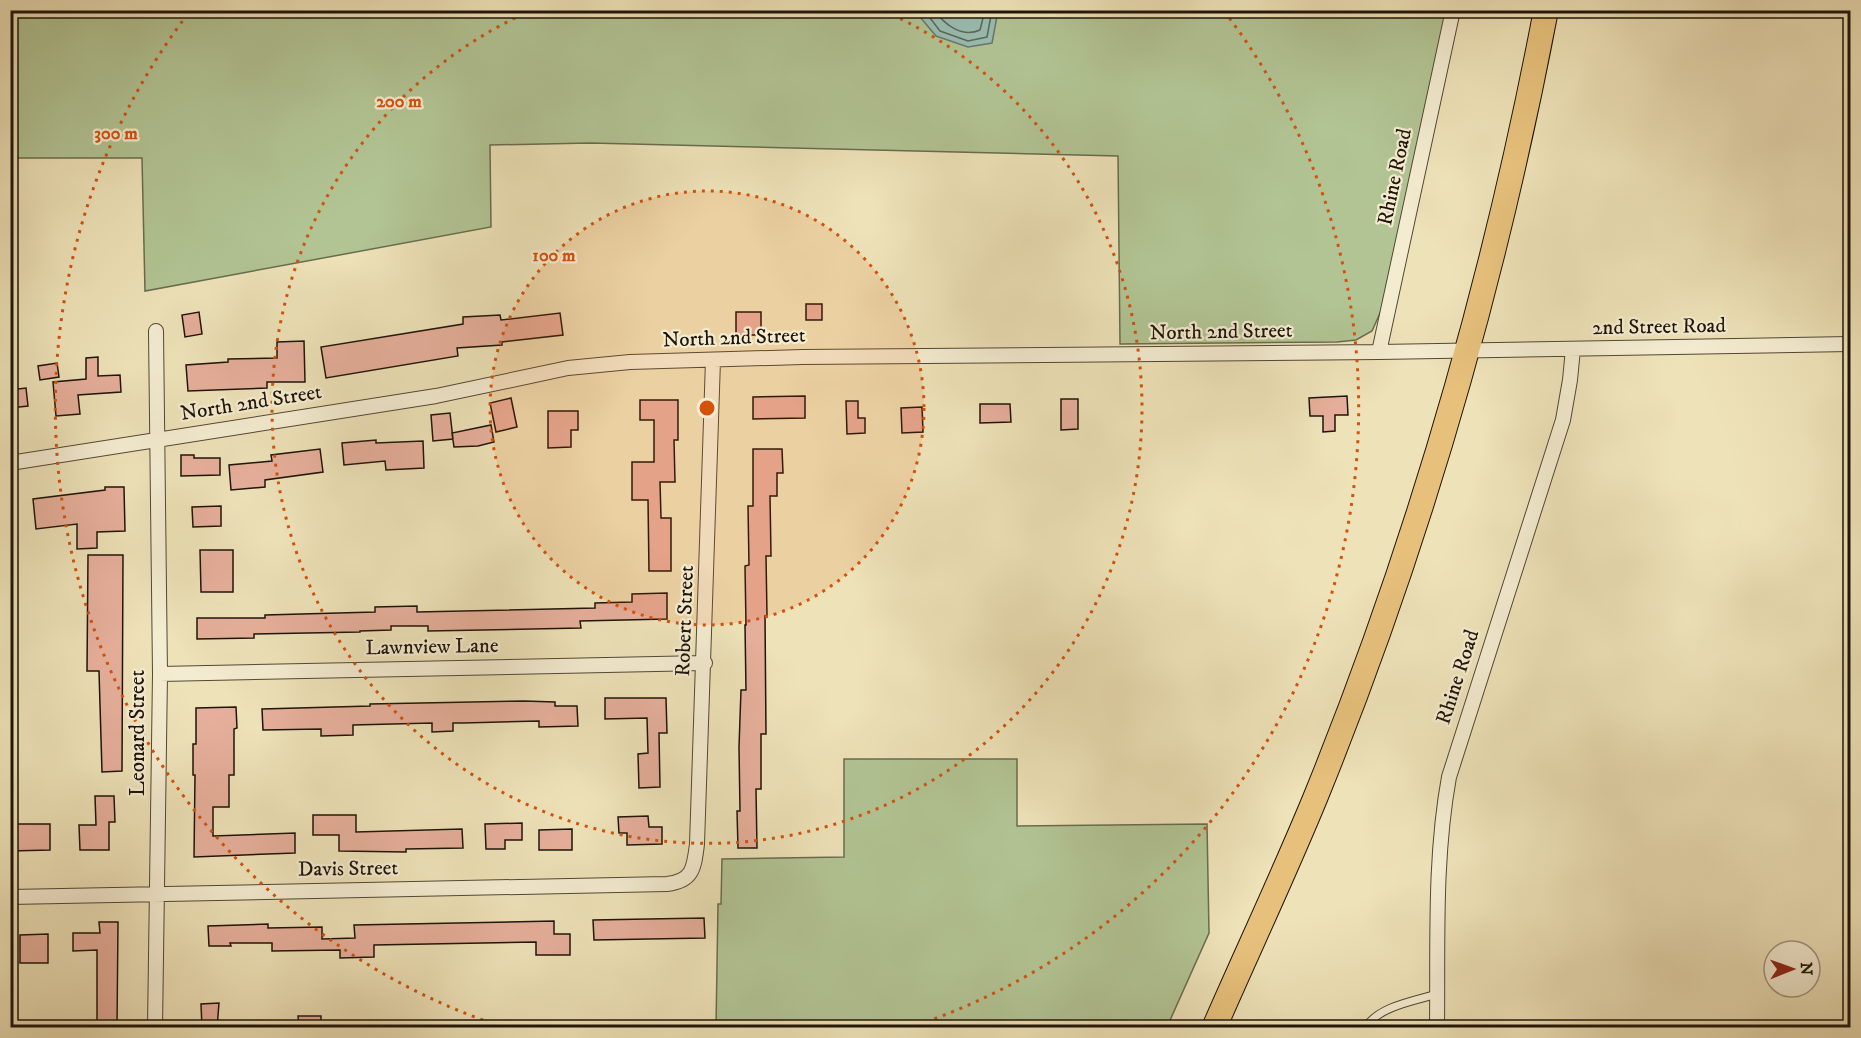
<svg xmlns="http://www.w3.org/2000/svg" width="1861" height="1038" font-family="'IM FELL DW Pica',serif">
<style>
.green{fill:#b2c494;stroke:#686c4e;stroke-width:1.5}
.water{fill:#99bdb1;stroke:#68796e;stroke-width:1.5}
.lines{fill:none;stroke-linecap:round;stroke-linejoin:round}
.shore{stroke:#5c685d;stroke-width:1.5}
.building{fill:#e6af9b;stroke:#1e1409;stroke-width:1.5}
.lane-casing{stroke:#524835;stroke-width:9}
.street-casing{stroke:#524835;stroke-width:16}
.highway-casing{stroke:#1e1409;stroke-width:26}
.lane{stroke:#f4ecd1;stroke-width:7}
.street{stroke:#f4ecd1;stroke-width:14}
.highway{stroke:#e7c17c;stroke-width:24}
.ring{fill:none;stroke:#d4520c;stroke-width:3;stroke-dasharray:3 6}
.labels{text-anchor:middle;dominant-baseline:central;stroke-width:4.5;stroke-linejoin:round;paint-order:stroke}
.street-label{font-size:21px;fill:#1e1409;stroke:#f4ecd1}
.centre{fill:#d4520c;stroke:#f4ecd1;stroke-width:3}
.ring-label{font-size:18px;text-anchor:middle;font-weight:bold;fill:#d4520c;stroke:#f4ecd1;stroke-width:4.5;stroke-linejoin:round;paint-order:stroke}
</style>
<rect width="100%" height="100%" fill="#eee2b8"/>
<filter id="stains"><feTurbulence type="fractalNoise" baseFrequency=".00333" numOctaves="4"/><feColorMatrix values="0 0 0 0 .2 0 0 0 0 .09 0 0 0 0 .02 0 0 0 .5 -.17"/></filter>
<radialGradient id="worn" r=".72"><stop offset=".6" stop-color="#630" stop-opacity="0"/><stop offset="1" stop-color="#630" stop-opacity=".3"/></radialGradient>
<path class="green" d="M10,11H1450L1419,136L1385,302L1372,331L1356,340L1337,342L1120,344L1118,156L590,143L490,145L491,227L145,291L142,158H11Z
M844,759H1017V826L1207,824L1209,933L1167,1027H716L718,904H721L722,859L844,857Z"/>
<path class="water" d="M915,11H998L992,43L968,47L936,36Z"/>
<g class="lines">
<path class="shore" d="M924,10L940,31L968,41L987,37L992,10
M934,10C945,25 962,38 980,30L985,10"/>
</g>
<path class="building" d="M806,304H822V320H806Z
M199,312L202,334L185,337L182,315Z
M736,312H761V335H736Z
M560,313L563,335L502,342V345L457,348L458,356L326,378L321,347L463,324V317L500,315L501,320Z
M304,341L305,382H267V388L188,391L186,365L228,362V359L277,358V342Z
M98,357V376L120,375L121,392L78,395L80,414L56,416L53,382L86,379V358Z
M57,363L59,377L40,380L38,366Z
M26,388L28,406L10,408V390Z
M805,396V418L753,419V397Z
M1347,396L1348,415H1335V431L1323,432V416H1310L1309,398Z
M511,398L517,427L496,432L490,403Z
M1061,399H1078V429L1061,430Z
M640,400H678V440H674L675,482H660L661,518H671V571H649L648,500H632V462H654V420H640Z
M846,401H858V418H865V433L847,434Z
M980,404H1010L1011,422L980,423Z
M922,407L923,432L902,433L901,408Z
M548,411H578V430H571V447L548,448Z
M450,413L453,439L433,441L431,415Z
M491,425L494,442L478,446L454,447L452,433Z
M376,440V443L423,441L424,468L386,470L385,461L344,465L342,443Z
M320,449L323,472L265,480V487L231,490L229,465L272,461L271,455Z
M753,449H782L783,473H777V496H770L771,556H766L767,616H765L766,734H761V789H756L757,848H738L737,811H740L739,747L741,690H746L745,625H746L745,566L749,565L748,506H753Z
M181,455H194V458H220V475L181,476Z
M105,487H124L125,531L97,532V548L77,549V524L36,529L33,499L105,490Z
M221,506V526L193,527L192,507Z
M200,550H233V592H201Z
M88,555H123L122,771L102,772L99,671H87Z
M667,593V619L580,621L581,628L428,631V626H391V630L360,631V632L254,634V638L197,639V618H265V615L375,612V607L417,606V612L595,608V603L632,602V594Z
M605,698H666L667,733H659L660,787L639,788L638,754L648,753L647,718L605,719Z
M524,701L555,702V706H577L578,726L539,727V721L463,723H453V731L432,732V723L353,725V735L321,736V729L263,730L262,709L370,706V704Z
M236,707L237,728L234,729V775H229V807H213V836L295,833V853L194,857L195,775H193V744H196V708Z
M95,796H114L115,822H109V850H80L79,825H96Z
M313,815H356V832L462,829L463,848L406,849V852L339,851V835H313Z
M648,816L649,827H662V844L627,845V833H619L618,817Z
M522,823V840H505V849H486L485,824Z
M10,824H50V850L10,851Z
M572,829V850H539V830Z
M704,918L705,938L594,940L593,920Z
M554,921V934H570V955H536V942L374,945V957L340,958V950L272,951V943H230L231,946H209L208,926L268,924V928L322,927V939L355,938L354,925Z
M99,922H118L117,1028H97V950L73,951V933H100Z
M48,934V963H20V935Z
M219,1003L217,1028H202L201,1004Z
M298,1016H321V1028H299Z"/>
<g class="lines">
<defs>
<path id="lane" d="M1365,1028C1379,1006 1414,1001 1437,994"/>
<path id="street" d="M1379,352L1453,10
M10,463L436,396L568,368L630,362L802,357L1379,352L1850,344
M160,674L705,663
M10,897L667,884C693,881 694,868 697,844L713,360
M155,1028L160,674L156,331
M1437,1028C1438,944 1434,859 1449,777L1563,420L1570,380L1573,349"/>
<path id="highway" d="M1214,1028C1248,950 1284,874 1316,796C1419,543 1495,278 1546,10"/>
</defs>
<use href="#lane" class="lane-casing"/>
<use href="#street" class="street-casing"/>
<use href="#highway" class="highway-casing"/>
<use href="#lane" class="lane"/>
<use href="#street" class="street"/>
<use href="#highway" class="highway"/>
</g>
<circle cx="707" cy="408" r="217" fill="#d4520c" fill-opacity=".12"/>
<g class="ring">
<circle cx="707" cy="408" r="217"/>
<path d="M884 11A435 435 0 1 1 530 11"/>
<path d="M500 1026A652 652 0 0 1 190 11M1224 11A652 652 0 0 1 914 1026"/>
</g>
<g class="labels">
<g class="street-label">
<text transform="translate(1395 177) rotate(-78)">Rhine Road</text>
<text transform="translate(1659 327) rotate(-1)">2nd Street Road</text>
<text transform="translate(1221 332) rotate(-1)">North 2nd Street</text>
<text transform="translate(734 338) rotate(-2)">North 2nd Street</text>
<text transform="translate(251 403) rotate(-9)">North 2nd Street</text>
<text transform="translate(685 621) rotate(-88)">Robert Street</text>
<text transform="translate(432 647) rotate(-1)">Lawnview Lane</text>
<text transform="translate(1458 677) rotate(-72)">Rhine Road</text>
<text transform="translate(138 733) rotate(-90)">Leonard Street</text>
<text transform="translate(348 869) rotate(-1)">Davis Street</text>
</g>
</g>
<circle cx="707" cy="408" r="9" class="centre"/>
<g class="ring-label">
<text x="399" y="107">200 m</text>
<text x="116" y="139">300 m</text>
<text x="554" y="261">100 m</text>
</g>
<rect width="1861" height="1038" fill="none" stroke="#eee2b8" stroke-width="36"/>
<rect x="12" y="12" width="1837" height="1014" fill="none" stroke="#1e1409" stroke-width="3"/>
<rect x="18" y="18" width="1825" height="1002" fill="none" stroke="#1e1409" stroke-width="1.5"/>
<g transform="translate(1792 969) rotate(89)"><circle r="28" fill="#f4ecd1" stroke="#9e9681" stroke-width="1.5"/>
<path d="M0-4.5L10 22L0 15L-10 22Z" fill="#8f2418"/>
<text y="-9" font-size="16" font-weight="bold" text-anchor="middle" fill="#1e1409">N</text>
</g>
<rect width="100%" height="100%" filter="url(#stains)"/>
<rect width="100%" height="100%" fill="url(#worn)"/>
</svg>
